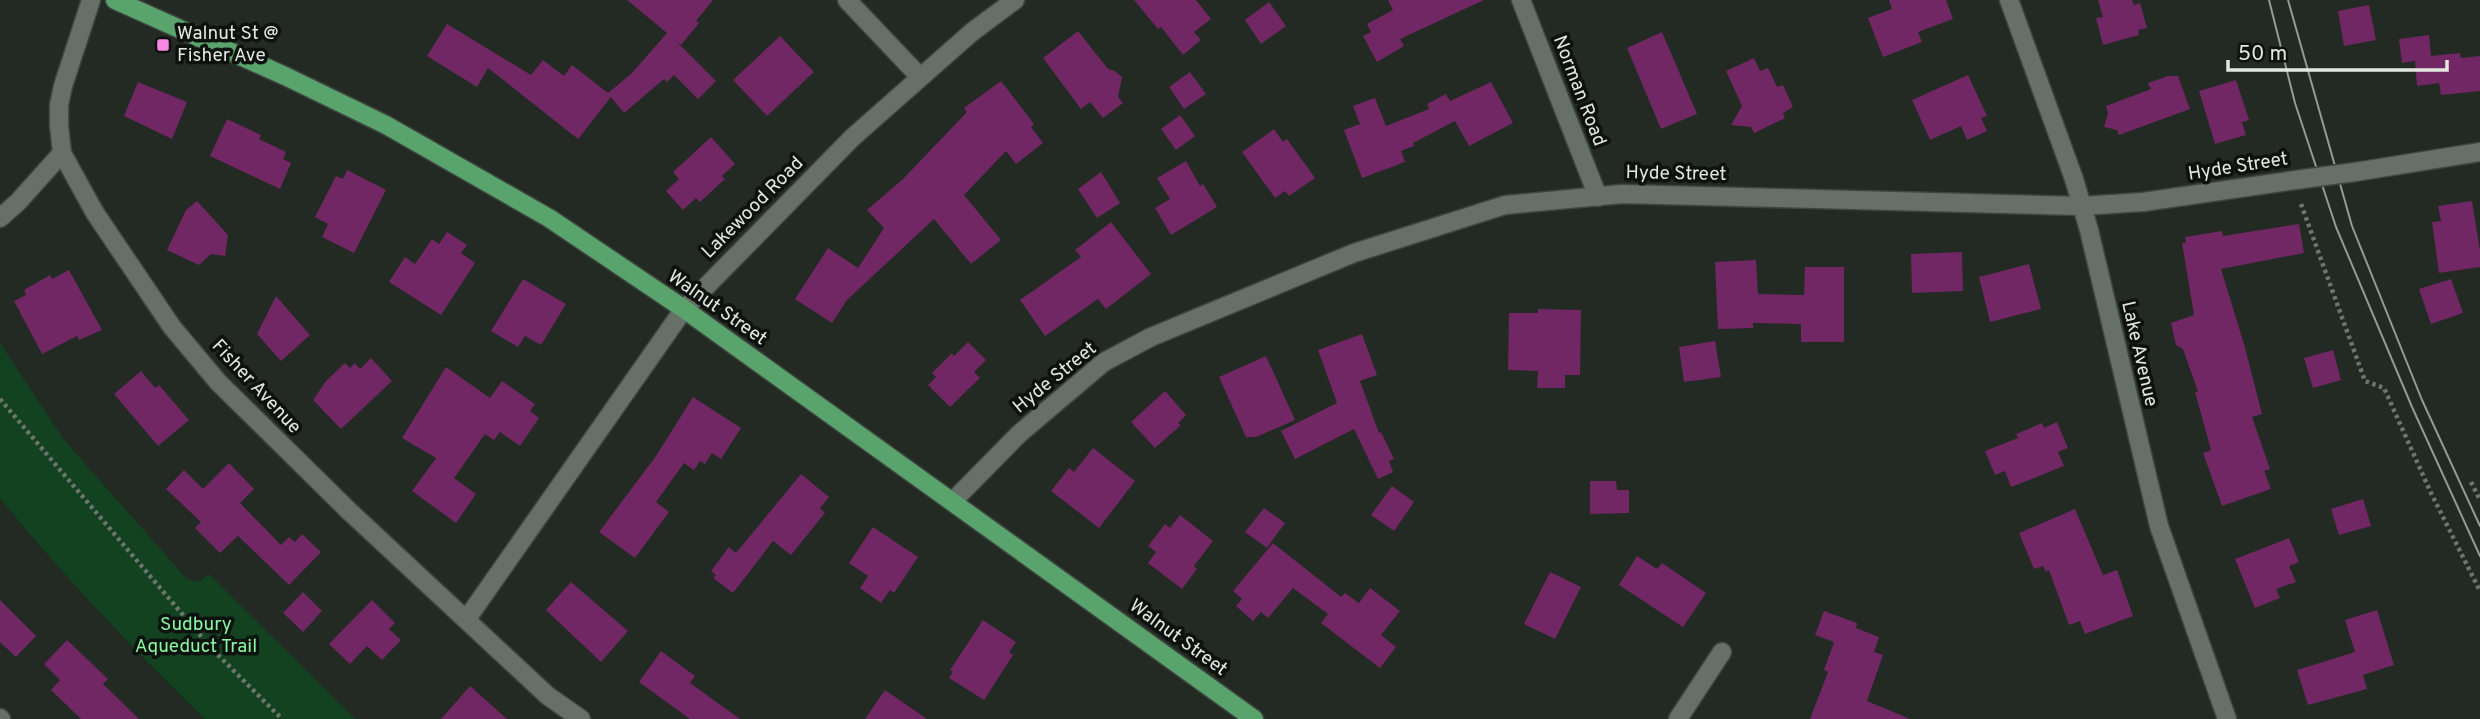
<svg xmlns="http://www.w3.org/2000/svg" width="2480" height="719" font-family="Overpass,sans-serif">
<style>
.green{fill:#124220}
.building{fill:#702763}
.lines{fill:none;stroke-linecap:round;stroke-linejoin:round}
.minor-casing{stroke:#3f463f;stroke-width:21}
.major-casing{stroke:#3f463f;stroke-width:21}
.path{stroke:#6e746e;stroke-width:4.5;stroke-dasharray:3.5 3.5;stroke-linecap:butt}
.minor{stroke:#667068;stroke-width:18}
.major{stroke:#59a36d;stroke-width:18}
.tram{stroke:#949a94;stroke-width:2}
.minor-bridge-casing{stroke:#3f463f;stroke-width:21;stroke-linecap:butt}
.minor-bridge{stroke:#667068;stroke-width:18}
.poi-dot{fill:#fb87e5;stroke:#0e120e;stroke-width:2.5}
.labels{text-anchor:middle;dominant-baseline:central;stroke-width:7;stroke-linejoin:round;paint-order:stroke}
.poi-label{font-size:19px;fill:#e2e7e2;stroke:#0e120e;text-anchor:start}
.street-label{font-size:19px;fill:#e2e7e2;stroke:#0e120e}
.park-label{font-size:19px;fill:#86f7a0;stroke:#0e120e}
</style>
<rect width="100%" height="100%" fill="#222a23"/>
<path class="green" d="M0,343L64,440L187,579L199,582L209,574L355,719H205C133,649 64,577 0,498Z"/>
<path class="building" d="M627,0H713L696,21L699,23L681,45L675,40L716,81L698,99L674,75L667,82L664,79L624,113L611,97L578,139L488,68L477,87L427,56L447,24L531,75L543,60L564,76L572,65L608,93L631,74L667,33Z
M1134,0H1196L1211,19L1194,32L1201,40L1183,55L1161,27L1158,29Z
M1388,0H1484L1400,39L1404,46L1377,62L1363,36L1371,32L1367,24L1393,10Z
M1889,0H1946L1953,19L1918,32L1922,42L1883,57L1868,18L1892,9Z
M2098,0H2132L2134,5L2140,3L2147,28L2138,30L2139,35L2103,45L2096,18L2103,17Z
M1269,2L1286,26L1261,44L1245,20Z
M2369,5L2376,40L2344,46L2338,11Z
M1078,31L1108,69L1115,71L1122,77L1118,97L1123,103L1103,118L1090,102L1081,109L1043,58Z
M1662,32L1697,114L1661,129L1627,48Z
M2429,35L2431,56L2460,53L2461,58L2480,56V91L2441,95L2439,83L2417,86L2415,61L2402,63L2399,39Z
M780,36L814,72L767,116L733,80Z
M1754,58L1760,71L1768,68L1777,87L1783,85L1793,107L1783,113L1785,118L1754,133L1751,127L1731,125L1742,106L1726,71Z
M1190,72L1206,94L1184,109L1169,87Z
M1968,75L1987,116L1981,118L1987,131L1967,140L1961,126L1930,140L1912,100Z
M2168,76H2178L2190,109L2119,135L2117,130L2104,127L2108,113L2106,106L2151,89L2148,83Z
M2236,80L2249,120L2242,122L2246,135L2215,144L2199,91Z
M1001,81L1034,124L1031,127L1043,143L1016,164L1006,151L964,195L1001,240L971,264L934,219L847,300L832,323L795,299L828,248L858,268L884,228L867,210L903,179L967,112L964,108Z
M138,82L187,102L172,139L124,116Z
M1491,82L1513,123L1469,146L1455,121L1413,143L1414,146L1401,151L1405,162L1362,178L1344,130L1360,124L1353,106L1375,98L1386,126L1429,109L1427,104L1446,94L1450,101Z
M1180,115L1195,136L1176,150L1161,129Z
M227,119L261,135L259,139L286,152L283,159L291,163L280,189L210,156Z
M1274,129L1283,142L1287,139L1315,178L1289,196L1285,191L1275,198L1242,152Z
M711,137L735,164L722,176L725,179L700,202L696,198L683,210L666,191L679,179L673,172Z
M1186,161L1200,186L1203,184L1217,207L1171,235L1155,208L1170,199L1157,178Z
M347,170L386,190L354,253L322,237L328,224L315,217L336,176L343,179Z
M1101,172L1120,203L1097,218L1078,189Z
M197,201L228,235L225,256L211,254L199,265L167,250L186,210Z
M2472,201L2480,251V267L2439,273L2432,222L2441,221L2438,206Z
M1111,222L1151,274L1106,309L1098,299L1045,336L1020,300L1081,257L1075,250Z
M2299,224L2304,253L2221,269L2244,344L2262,414L2252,417L2270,469L2264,471L2271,489L2222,506L2203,453L2211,450L2195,392H2198L2183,349L2176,345L2171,323L2194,315L2182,243H2186L2185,237L2222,231L2223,236Z
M447,232L467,245L461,253L475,263L441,315L389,282L405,257L415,264L432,239L439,244Z
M1962,252L1963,291L1912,293L1911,254Z
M1756,260L1758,294L1804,295L1805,267H1844V342H1801V324L1753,323V328L1718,329L1715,262Z
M2029,264L2041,309L1990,322L1979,277Z
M69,270L102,330L79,340L77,336L42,354L14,301L26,295L24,290L50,275L52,279Z
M523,279L566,304L541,345L525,336L518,347L491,331Z
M2451,279L2463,313L2431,324L2419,289Z
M276,296L310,335L281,361L257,334Z
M1538,309L1581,310L1580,375H1565V388H1537L1538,371L1508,370L1509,313H1538Z
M1362,334L1377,375L1360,381L1379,433L1381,432L1394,459L1389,461L1393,472L1378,479L1354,429L1295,459L1281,431L1337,403L1318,350Z
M1715,341L1721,377L1684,382L1679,347Z
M968,342L986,360L974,372L980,378L950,407L928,385L936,377L932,373L952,353L954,356Z
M2333,350L2341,380L2313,388L2304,358Z
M1266,356L1295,420L1256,437H1246L1219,377Z
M371,358L392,381L341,429L313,400L326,381L345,363L350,368L355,363L360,369Z
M446,367L490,398L502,381L535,404L530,411L539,418L520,446L500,432L494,440L485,434L454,478L476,494L456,523L412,491L436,458L402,438Z
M141,371L155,388L159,385L189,420L158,446L114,394Z
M1165,391L1186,415L1178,423L1181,425L1155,448L1131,422Z
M693,397L741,428L721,459L712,453L705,464L700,461L694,470L684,463L656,502L669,512L635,558L599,532L656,456Z
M2057,422L2068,448L2058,452L2064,466L2011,487L2005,471L1995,475L1985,451L2018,438L2016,434L2042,423L2044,428Z
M1093,448L1135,481L1099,528L1051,491L1069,468L1074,472Z
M229,463L254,489L240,503L281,545L289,537L295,542L302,534L321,552L289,585L238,536L220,553L195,528L201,522L166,489L184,470L203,489Z
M801,474L829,497L820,508L825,513L791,555L773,541L733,593L713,578L716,575L711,571L729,547L736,553Z
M1590,481H1616L1617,490H1629V513L1590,514Z
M1392,486L1414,502L1394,531L1371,515Z
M2363,499L2371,526L2339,535L2331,509Z
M1264,508L1285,523L1267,548L1245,532Z
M2075,509L2103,575L2117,570L2133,616L2085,634L2080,621L2069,625L2049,570L2046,572L2043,566L2034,569L2019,533Z
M1180,515L1213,541L1194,566L1197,569L1182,589L1148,563L1156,552L1148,546L1165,524L1170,528Z
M873,527L918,557L894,593L890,590L881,603L860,588L868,576L849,563Z
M2289,538L2299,562L2289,566L2296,582L2276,589L2280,598L2255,608L2235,559Z
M1273,543L1341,597L1345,593L1359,603L1370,588L1400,611L1381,635L1396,647L1380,668L1321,623L1328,614L1293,588L1268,618L1261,612L1253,621L1236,606L1242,599L1233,591Z
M1637,556L1657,569L1662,563L1706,593L1683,627L1619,585Z
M1550,572L1581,587L1555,639L1524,624Z
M571,582L628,631L601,662L546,610Z
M303,592L322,611L303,632L283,613Z
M0,600L36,636L16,657L0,642Z
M372,600L395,623L389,629L401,640L382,660L367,646L350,664L329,644Z
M2377,610L2394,665L2363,675L2367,689L2308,705L2297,670L2355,652L2345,620Z
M1824,611L1857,623L1856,628L1879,637L1874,652L1883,655L1867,701L1910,719H1810L1828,672L1824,670L1834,642L1815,635Z
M983,620L1016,642L1009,652L1013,655L984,700L949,678L953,672L950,670Z
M67,640L108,679L103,684L139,719H81L51,690L60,680L44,664Z
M661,651L695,676L690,683L740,719H690L639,682Z
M470,686L507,719H441Z
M885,690L927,719H865Z"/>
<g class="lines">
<defs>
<path id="minor" d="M91,0L63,86L59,105V125L62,153L95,213L172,327L218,382L349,511L548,696L581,719
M847,0L920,77
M1521,0L1598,197
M2009,0L2074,179L2089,230L2159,526L2227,719
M2355,172L2480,152
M0,218L18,202L62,153
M953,501L1019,434L1104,362L1151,337L1354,253L1505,205L1622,194L2082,206L2143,202L2303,179
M466,620L684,309L853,137L972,32L1015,0
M0,718L1,719
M1678,719L1722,652"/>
<path id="major" d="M115,0L285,76L386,125L549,218L684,309L1254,719"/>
</defs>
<use href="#minor" class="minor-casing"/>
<use href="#major" class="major-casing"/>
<path class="path" d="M2301,204L2365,381L2384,388L2431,493L2480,591
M0,399L211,648L282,719
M2471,482L2480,500"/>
<use href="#minor" class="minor"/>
<use href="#major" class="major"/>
<path class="tram" d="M2269,0L2295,103L2336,227L2412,407L2480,556
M2288,0L2352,226L2422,400L2480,526"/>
<defs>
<path id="minor-bridge" d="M2303,179L2355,172"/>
</defs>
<use href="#minor-bridge" class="minor-bridge-casing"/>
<use href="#minor-bridge" class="minor-bridge"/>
</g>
<rect class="poi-dot" x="156" y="38" width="14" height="14" rx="3.5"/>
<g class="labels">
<g class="poi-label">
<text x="177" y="34">Walnut St @<tspan x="177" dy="22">Fisher Ave</tspan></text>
</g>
<g class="street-label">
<text transform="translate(1579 91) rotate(69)">Norman Road</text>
<text transform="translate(2238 167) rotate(-9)">Hyde Street</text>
<text transform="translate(1676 174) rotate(1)">Hyde Street</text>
<text transform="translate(753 208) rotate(-45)">Lakewood Road</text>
<text transform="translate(717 308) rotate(35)">Walnut Street</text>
<text transform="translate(2139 354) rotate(77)">Lake Avenue</text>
<text transform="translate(1055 378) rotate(-39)">Hyde Street</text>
<text transform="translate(256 387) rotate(47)">Fisher Avenue</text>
<text transform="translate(1178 638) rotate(36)">Walnut Street</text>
</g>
<g class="park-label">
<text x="196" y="625">Sudbury<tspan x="196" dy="22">Aqueduct Trail</tspan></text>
</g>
</g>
<path d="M2228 60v10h219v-10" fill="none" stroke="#e2e7e2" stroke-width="3.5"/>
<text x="2238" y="60" font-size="21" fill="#e2e7e2" stroke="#0e120e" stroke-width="5" paint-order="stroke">50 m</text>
</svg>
